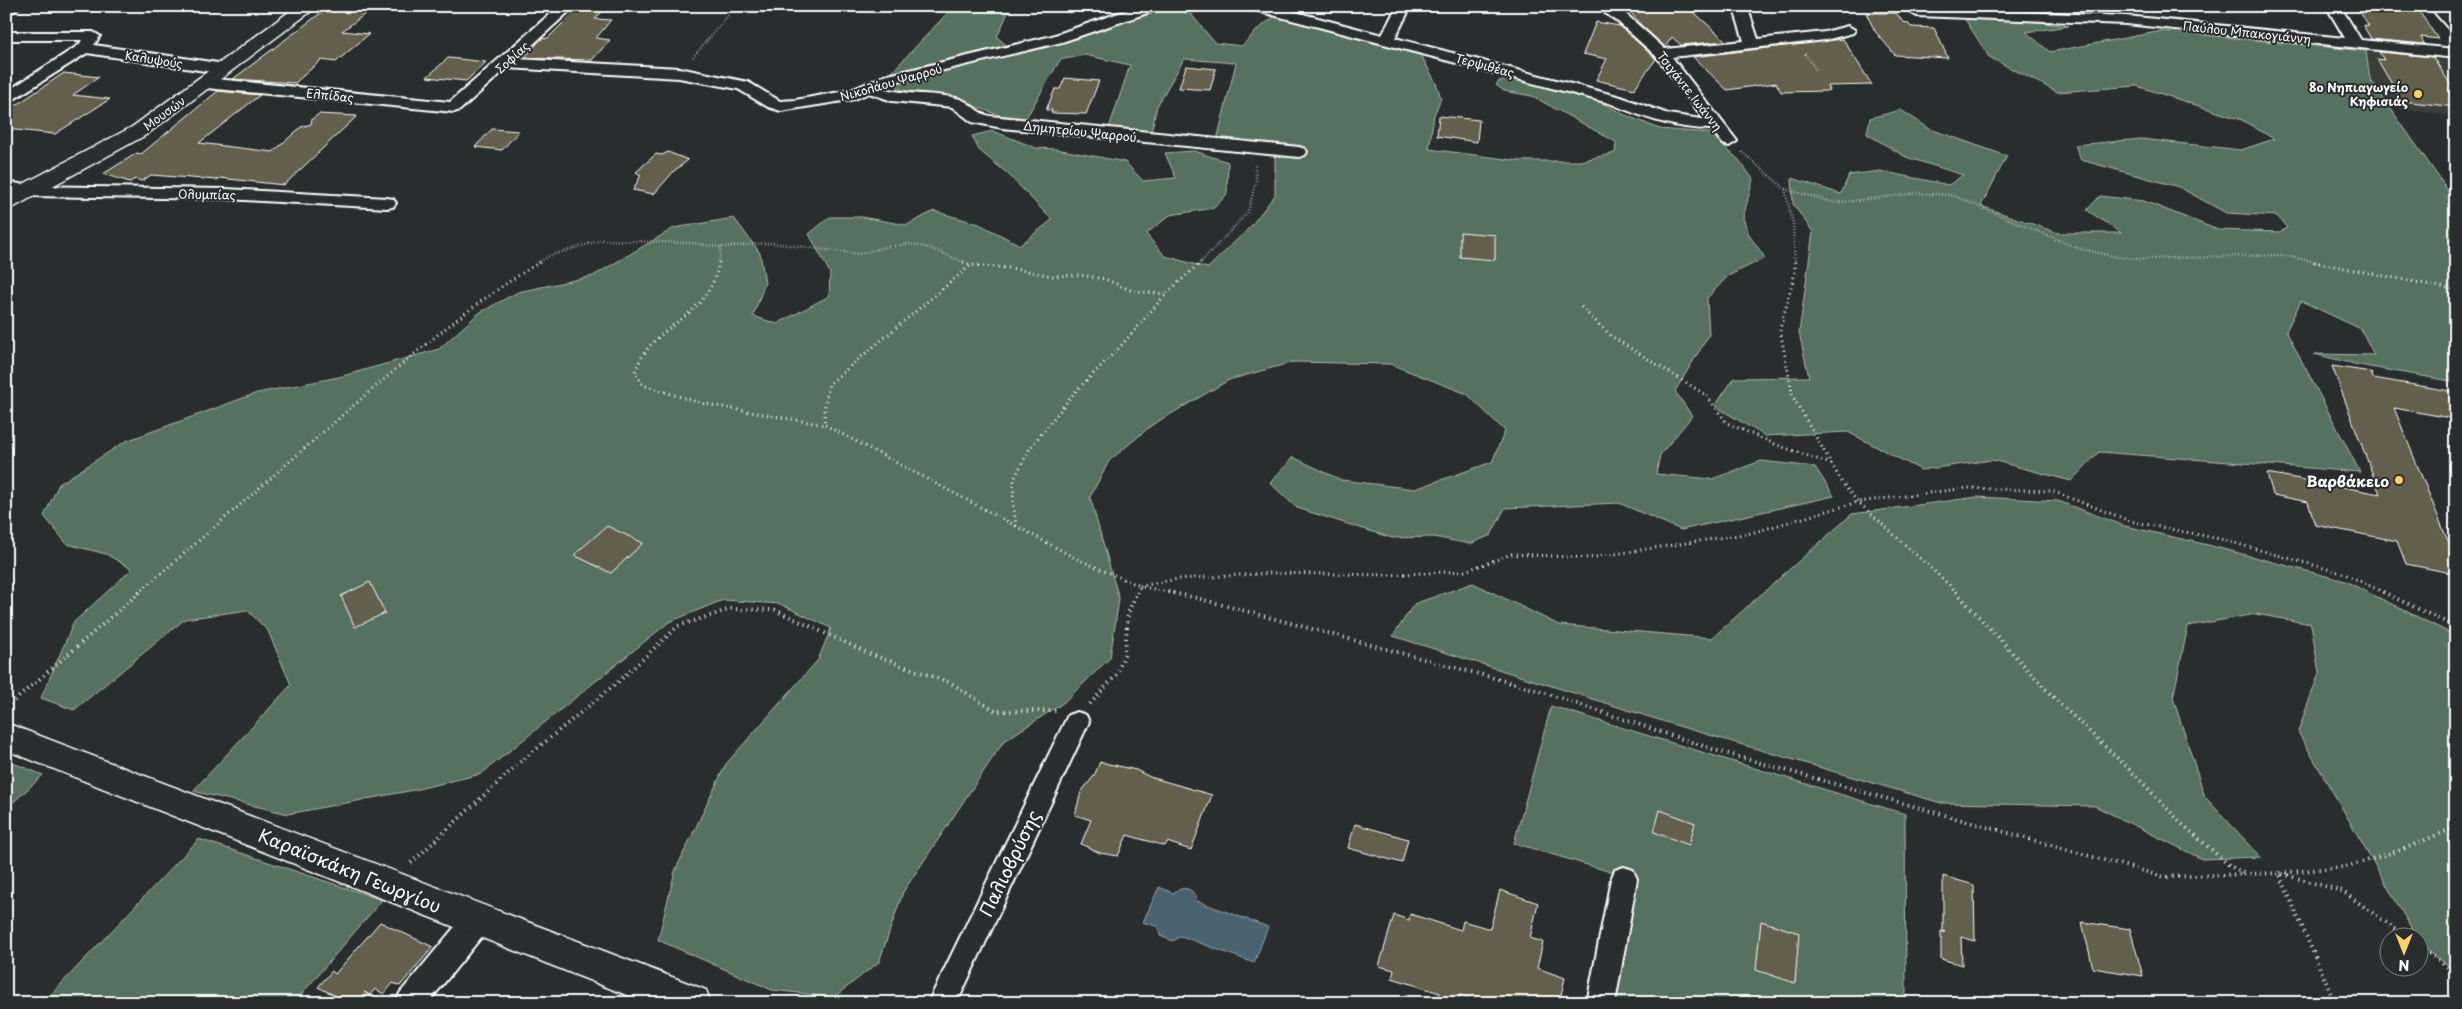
<svg xmlns="http://www.w3.org/2000/svg" width="2462" height="1009" font-family="'Playpen Sans',sans-serif">
<style>
.built{fill:#3b3c38}
.green{fill:#56715f;stroke:#aab8af}
.water{fill:#4c6470;stroke:#94a2a9}
.building{fill:#645e4e;stroke:#fff}
.lines{fill:none;stroke-linecap:round;stroke-linejoin:round}
.street-casing{stroke:#fff;stroke-width:4}
.secondary-casing{stroke:#fff;stroke-width:3}
.path-far2{stroke:#fff;stroke-width:2.5;stroke-dasharray:0.5 2.5;stroke-linecap:butt}
.path-far1{stroke:#fff;stroke-width:3;stroke-dasharray:1 4;stroke-linecap:butt}
.path{stroke:#fff;stroke-width:4;stroke-dasharray:1 4.5;stroke-linecap:butt}
.street{fill:#2a2d2e;fill-rule:evenodd}
.secondary{fill:#2a2d2e;fill-rule:evenodd}
.poi-dot{fill:#ffd166;stroke:#2a2d2e;stroke-width:2}
.labels{text-anchor:middle;dominant-baseline:central;stroke-width:4;stroke-linejoin:round;paint-order:stroke}
.far-street-label{font-size:12px;fill:#fff;stroke:#2a2d2e}
.far-poi-label{font-size:12px;font-weight:bold;fill:#fff;stroke:#2a2d2e;text-anchor:end}
.poi-label{font-size:15px;font-weight:bold;fill:#fff;stroke:#2a2d2e;text-anchor:end}
.near-street-label{font-size:18px;fill:#fff;stroke:#2a2d2e}
</style>
<rect width="100%" height="100%" fill="#2a2d2e"/>
<filter id="ink" filterUnits="userSpaceOnUse"><feTurbulence type="fractalNoise" baseFrequency=".02" numOctaves="2"/><feDisplacementMap in="SourceGraphic" scale="10" xChannelSelector="R" yChannelSelector="G"/><feConvolveMatrix kernelMatrix="1 2 1 2 8 2 1 2 1" color-interpolation-filters="sRGB"/></filter>
<g filter="url(#ink)">
<path class="built" d="M2366,51L2456,61V116L2390,108L2370,79Z"/>
<path class="green" d="M954,6H1011L997,37L1014,52L1054,43L1122,23L1165,6L1191,14L1215,43L1242,46L1258,29L1274,17L1421,55L1436,83L1441,98L1434,115L1429,149L1521,161H1580L1615,153L1616,142L1532,96L1504,91L1496,85L1499,81L1515,77L1593,98L1625,115L1660,129L1709,133L1739,160L1753,179L1743,218L1749,235L1765,258L1728,276L1707,298L1709,335L1675,391L1692,416L1660,455L1656,474L1712,479L1761,461L1815,467L1834,496L1681,530L1619,503L1505,508L1491,535L1470,544L1434,537L1392,538L1297,508L1270,483L1293,457L1341,480L1415,489L1492,462L1505,431L1467,394L1390,364L1293,362L1229,380L1152,425L1109,461L1090,497L1119,599L1110,658L1063,703L1004,741L903,892L879,962L834,997L772,990L658,940L675,871L726,764L818,660L831,628L780,604L723,600L669,622L481,774L414,790L288,814L193,791L291,685L268,631L247,610L185,619L74,710L41,698L74,622L132,569L106,554L67,544L44,516L59,484L126,441L257,393L339,377L439,349L479,313L518,292L593,276L674,228L734,218L760,253L765,283L753,316L777,324L829,296L830,273L809,234L830,217H861L907,225L934,211L979,224L1020,245L1052,220L1008,174L979,150L972,136L993,131L1036,148L1056,149L1125,162L1143,181L1176,178L1165,153L1194,151L1228,162L1227,194L1214,208L1170,215L1146,234L1165,256L1208,268L1251,226L1275,195V158L1266,144L1217,140L1236,63L1184,59L1157,106L1151,133L1109,128L1130,65L1085,55L1060,60L1026,118L999,115L971,105L961,98L911,94L897,87L890,74Z
M1963,16L2038,22L2069,26L2026,32L2050,52L2162,31L2366,51L2370,79L2456,202V382L2359,365L2314,354L2374,355L2361,329L2301,301L2286,331L2360,472L2099,452L2071,481L1992,460L1921,470L1848,432L1765,436L1715,406L1734,378L1809,377L1799,333L1813,232L1793,204L1792,178L1841,194L1849,175L1880,171L1949,185L1963,175L1906,157L1867,134L1870,118L1901,110L1930,129L2007,156L1981,206L2058,233H2121L2087,210L2100,196L2144,201L2218,230L2280,232L2287,228L2277,216L2226,213L2179,187L2081,160L2075,145L2141,139L2241,150L2274,139L2242,120L2137,86L2057,92L1989,57Z
M1977,497L2058,501L2125,526L2208,545L2345,581L2456,636V971L2421,946L2420,936H2416L2298,732L2319,673L2311,624L2256,614L2188,626L2173,698L2205,797L2261,857L2202,859L2095,806L1941,803L1675,725L1393,636L1414,604L1473,583L1559,625L1712,638L1852,514Z
M1551,706L1905,814L1906,1003H1614L1634,879L1514,843Z
M6,760L43,775L6,809Z
M199,839L382,900L294,1003H43Z"/>
<path class="water" d="M1159,887L1173,893C1183,885 1195,888 1197,901L1268,927L1254,963L1181,936L1173,941L1160,936L1158,927L1143,922Z"/>
<path class="building" d="M330,6H376L342,31L369,34L336,62L321,60L295,83L233,79Z
M580,6H608L595,19L611,20L596,38L610,40L592,60L524,58L541,39L548,38Z
M1653,6H1687L1726,41L1681,45L1672,37L1665,47L1641,25L1628,9Z
M2356,6H2411L2414,10H2418L2438,39L2421,37L2424,44L2371,39L2363,25L2369,26Z
M1866,13H1892L1897,14L1903,22L1908,23L1911,27L1934,28L1948,58L1895,55L1875,31Z
M1596,22L1620,26L1656,59L1634,89L1596,80L1607,59L1583,54Z
M1843,39L1872,85L1827,86L1829,90L1826,91L1781,92L1776,83L1727,90L1693,57Z
M2379,52L2433,57L2456,93V107L2402,101L2377,59L2384,60Z
M448,58L486,62L466,81L427,77Z
M1186,66L1216,69L1210,90L1179,88Z
M64,73L99,77L73,95L110,99L55,134L6,129V112Z
M1065,78L1099,81L1086,114L1051,113L1052,110H1046L1055,89H1060Z
M218,91L260,95L199,143L273,152L301,127L311,124L312,119L319,114L357,116L284,185L220,178L217,180L151,175L142,181L135,179L130,182L103,174L137,153L141,154Z
M1439,116L1479,120L1477,142L1437,136Z
M492,129L519,131L502,150L475,147Z
M668,152L688,160L674,171L654,194L633,190L641,175L636,172L656,154L662,155Z
M1460,232L1495,235V260L1460,257Z
M2332,366L2371,372L2373,378L2456,392V419L2394,408L2448,541L2456,543V574L2406,564L2397,541L2315,525L2308,502L2273,495L2267,473L2380,494Z
M607,526L643,543L611,573L574,555Z
M370,582L385,613L355,627L341,596Z
M1100,762L1136,770L1150,777L1212,795L1191,850L1167,842L1165,846L1127,835L1118,856L1100,853L1081,844L1091,820L1075,815L1081,792L1094,776Z
M1660,810L1695,823L1689,845L1654,832Z
M1355,824L1408,839L1402,863L1348,848Z
M1943,876L1974,885L1975,941L1961,937L1962,965L1941,959V931L1945,932H1943Z
M1500,890L1538,903L1530,938L1543,942L1537,968L1565,978L1559,1003H1482L1460,995L1458,1003H1437L1440,993L1392,978L1394,970L1379,966L1394,915L1409,920L1410,914L1461,930L1463,921L1490,929Z
M1761,921L1799,933L1795,983L1756,970Z
M380,922L433,947L400,986L393,983L384,994L375,989L370,995L364,992L381,1003H350L318,987L332,971L335,974Z
M2082,922L2130,929L2143,976L2093,968Z"/>
<g class="lines">
<defs>
<path id="street" d="M6,6H21L6,16Z
M559,6H575L517,59L679,68L748,82L780,101L795,100L851,90L884,76L1052,36L1139,6H1161L1159,9L1062,42L894,82L882,88C907,96 935,92 960,99C972,103 977,114 990,116L1299,147L1305,149L1307,152L1305,155L1299,157L1002,128L972,122L952,107L892,101L869,93L855,99L781,111L768,107L738,89L679,78L507,68L460,110L454,112L206,88L198,83L206,78L450,102Z
M1248,6H1273L1382,35L1397,6H1411L1395,38L1621,97L1668,114L1701,119H1704L1657,57L1617,21L1595,6H1613L1627,15L1665,49L1744,41L1733,6H1747L1758,39L1825,32L1848,26L1855,30L1853,33L1825,40L1672,57L1737,141L1729,146L1723,144L1711,129C1675,129 1642,117 1609,103L1250,9Z
M2326,6H2340L2361,40L2456,49V58L2126,24L1917,16L1910,12L1917,8L2126,16L2345,38Z
M2429,6H2444L2456,19V32L2451,31Z
M6,32H93L100,36L94,45L225,64L233,69L225,74L87,53L6,104V92L79,45L82,40H6Z
M6,181L28,186L226,189L387,198L393,199L396,203L393,207L387,208L226,199L28,196L6,191Z
M1077,712L1086,715L1089,722L957,1003H928L1068,715Z
M1624,867L1633,870L1637,879L1615,1003H1587L1611,879L1615,870Z
M477,908L487,912L491,921L487,930L428,1003H396L400,993L467,912Z"/>
<path id="secondary" d="M297,6H318L146,135L14,207L6,209V193L132,127Z
M6,723L693,985L706,990L711,1003H647L6,750Z"/>
</defs>
<use href="#street" class="street-casing"/>
<use href="#secondary" class="secondary-casing"/>
<path class="path-far2" d="M1805,54L1817,71
M693,57L736,6
M1742,152L1785,189L1793,224L1795,263
M1785,189L1835,203L1918,193L1952,195L2077,248L2117,257L2141,259L2281,255L2320,263
M538,263L549,256L601,240L691,243L721,247L772,243L859,254L885,247L910,244L930,248L966,263
M719,263L721,247
M1200,263L1248,212L1256,181L1255,165"/>
<path class="path-far1" d="M719,262C709,322 652,321 635,372L643,385L700,403L825,425
M963,262L971,265
M1795,262V272L1780,330L1793,397L1843,484L1858,502L1958,593
M2314,262L2456,290
M1581,307L1611,336L1706,395L1727,423L1777,445L1831,464
M1016,526L825,425L824,410L829,384L971,265L1010,268L1053,276L1080,275L1105,279L1132,291L1165,294
M1140,586L1178,579L1272,573L1387,575L1465,571L1512,554L1589,558L1751,533L1858,502L1967,488L2052,491L2130,521L2220,539L2345,574L2385,593
M1143,587L1174,593
M138,593C208,533 277,473 346,412C408,359 470,304 540,262
M1137,593L1140,586L1077,559L1016,526L1013,502L1014,479L1030,448L1074,393L1120,347L1166,294L1201,262"/>
<path class="path" d="M1168,592L1197,598L1527,687L1718,751L2164,877L2279,873L2342,891L2405,936
M1956,592L2056,700L2132,772L2180,822L2230,866L2245,874
M2383,592L2456,627
M1090,704L1117,674L1125,653L1128,613L1137,592
M6,708L140,592
M411,863L518,764L617,683L678,626L731,609L775,610L870,654L951,683L995,711H1056
M2420,947L2456,973
M2335,1003L2279,873L2346,867L2401,850L2456,827"/>
<use href="#street" class="street"/>
<use href="#secondary" class="secondary"/>
</g>
</g>
<g class="poi-dot">
<circle cx="2418" cy="94" r="5"/>
<circle cx="2399" cy="480" r="5"/>
</g>
<g class="labels">
<g class="far-street-label">
<text transform="translate(2247 32) rotate(6)">Παύλου Μπακογιάννη</text>
<text transform="translate(512 57) rotate(-42)">Σοφίας</text>
<text transform="translate(154 59) rotate(9)">Καλυψούς</text>
<text transform="translate(1485 65) rotate(15)">Τερψιθέας</text>
<text transform="translate(891 82) rotate(-16)">Νικολάου Ψαρρού</text>
<text transform="translate(1690 91) rotate(52)">Τσιγάντε Ιωάννη</text>
<text transform="translate(330 95) rotate(6)">Ελπίδας</text>
<text transform="translate(164 113) rotate(-36)">Μουσών</text>
<text transform="translate(1080 131) rotate(6)">Δημητρίου Ψαρρού</text>
<text transform="translate(207 194) rotate(1)">Ολυμπίας</text>
</g>
<g class="far-poi-label">
<text x="2408" y="87">8ο Νηπιαγωγείο<tspan x="2408" dy="14">Κηφισιάς</tspan></text>
</g>
<g class="poi-label">
<text x="2389" y="480">Βαρβάκειο</text>
</g>
<g class="near-street-label">
<text transform="translate(1009 863) rotate(-64)">Παλιοβρύσης</text>
<text transform="translate(350 870) rotate(22)">Καραϊσκάκη Γεωργίου</text>
</g>
</g>
<rect width="2462" height="1009" fill="none" stroke="#2a2d2e" stroke-width="25"/>
<rect x="12" y="12" width="2437" height="984" fill="none" stroke="#fff" stroke-width="2" filter="url(#ink)"/>
<g transform="translate(2404 952) rotate(180)"><circle r="24" fill="#2a2d2e" stroke="#7f8182"/>
<path d="M0-4L9 19L0 12L-9 19Z" fill="#ffd166"/>
<text y="-8" font-size="14" font-weight="bold" text-anchor="middle" fill="#ffffff">N</text>
</g>
</svg>
